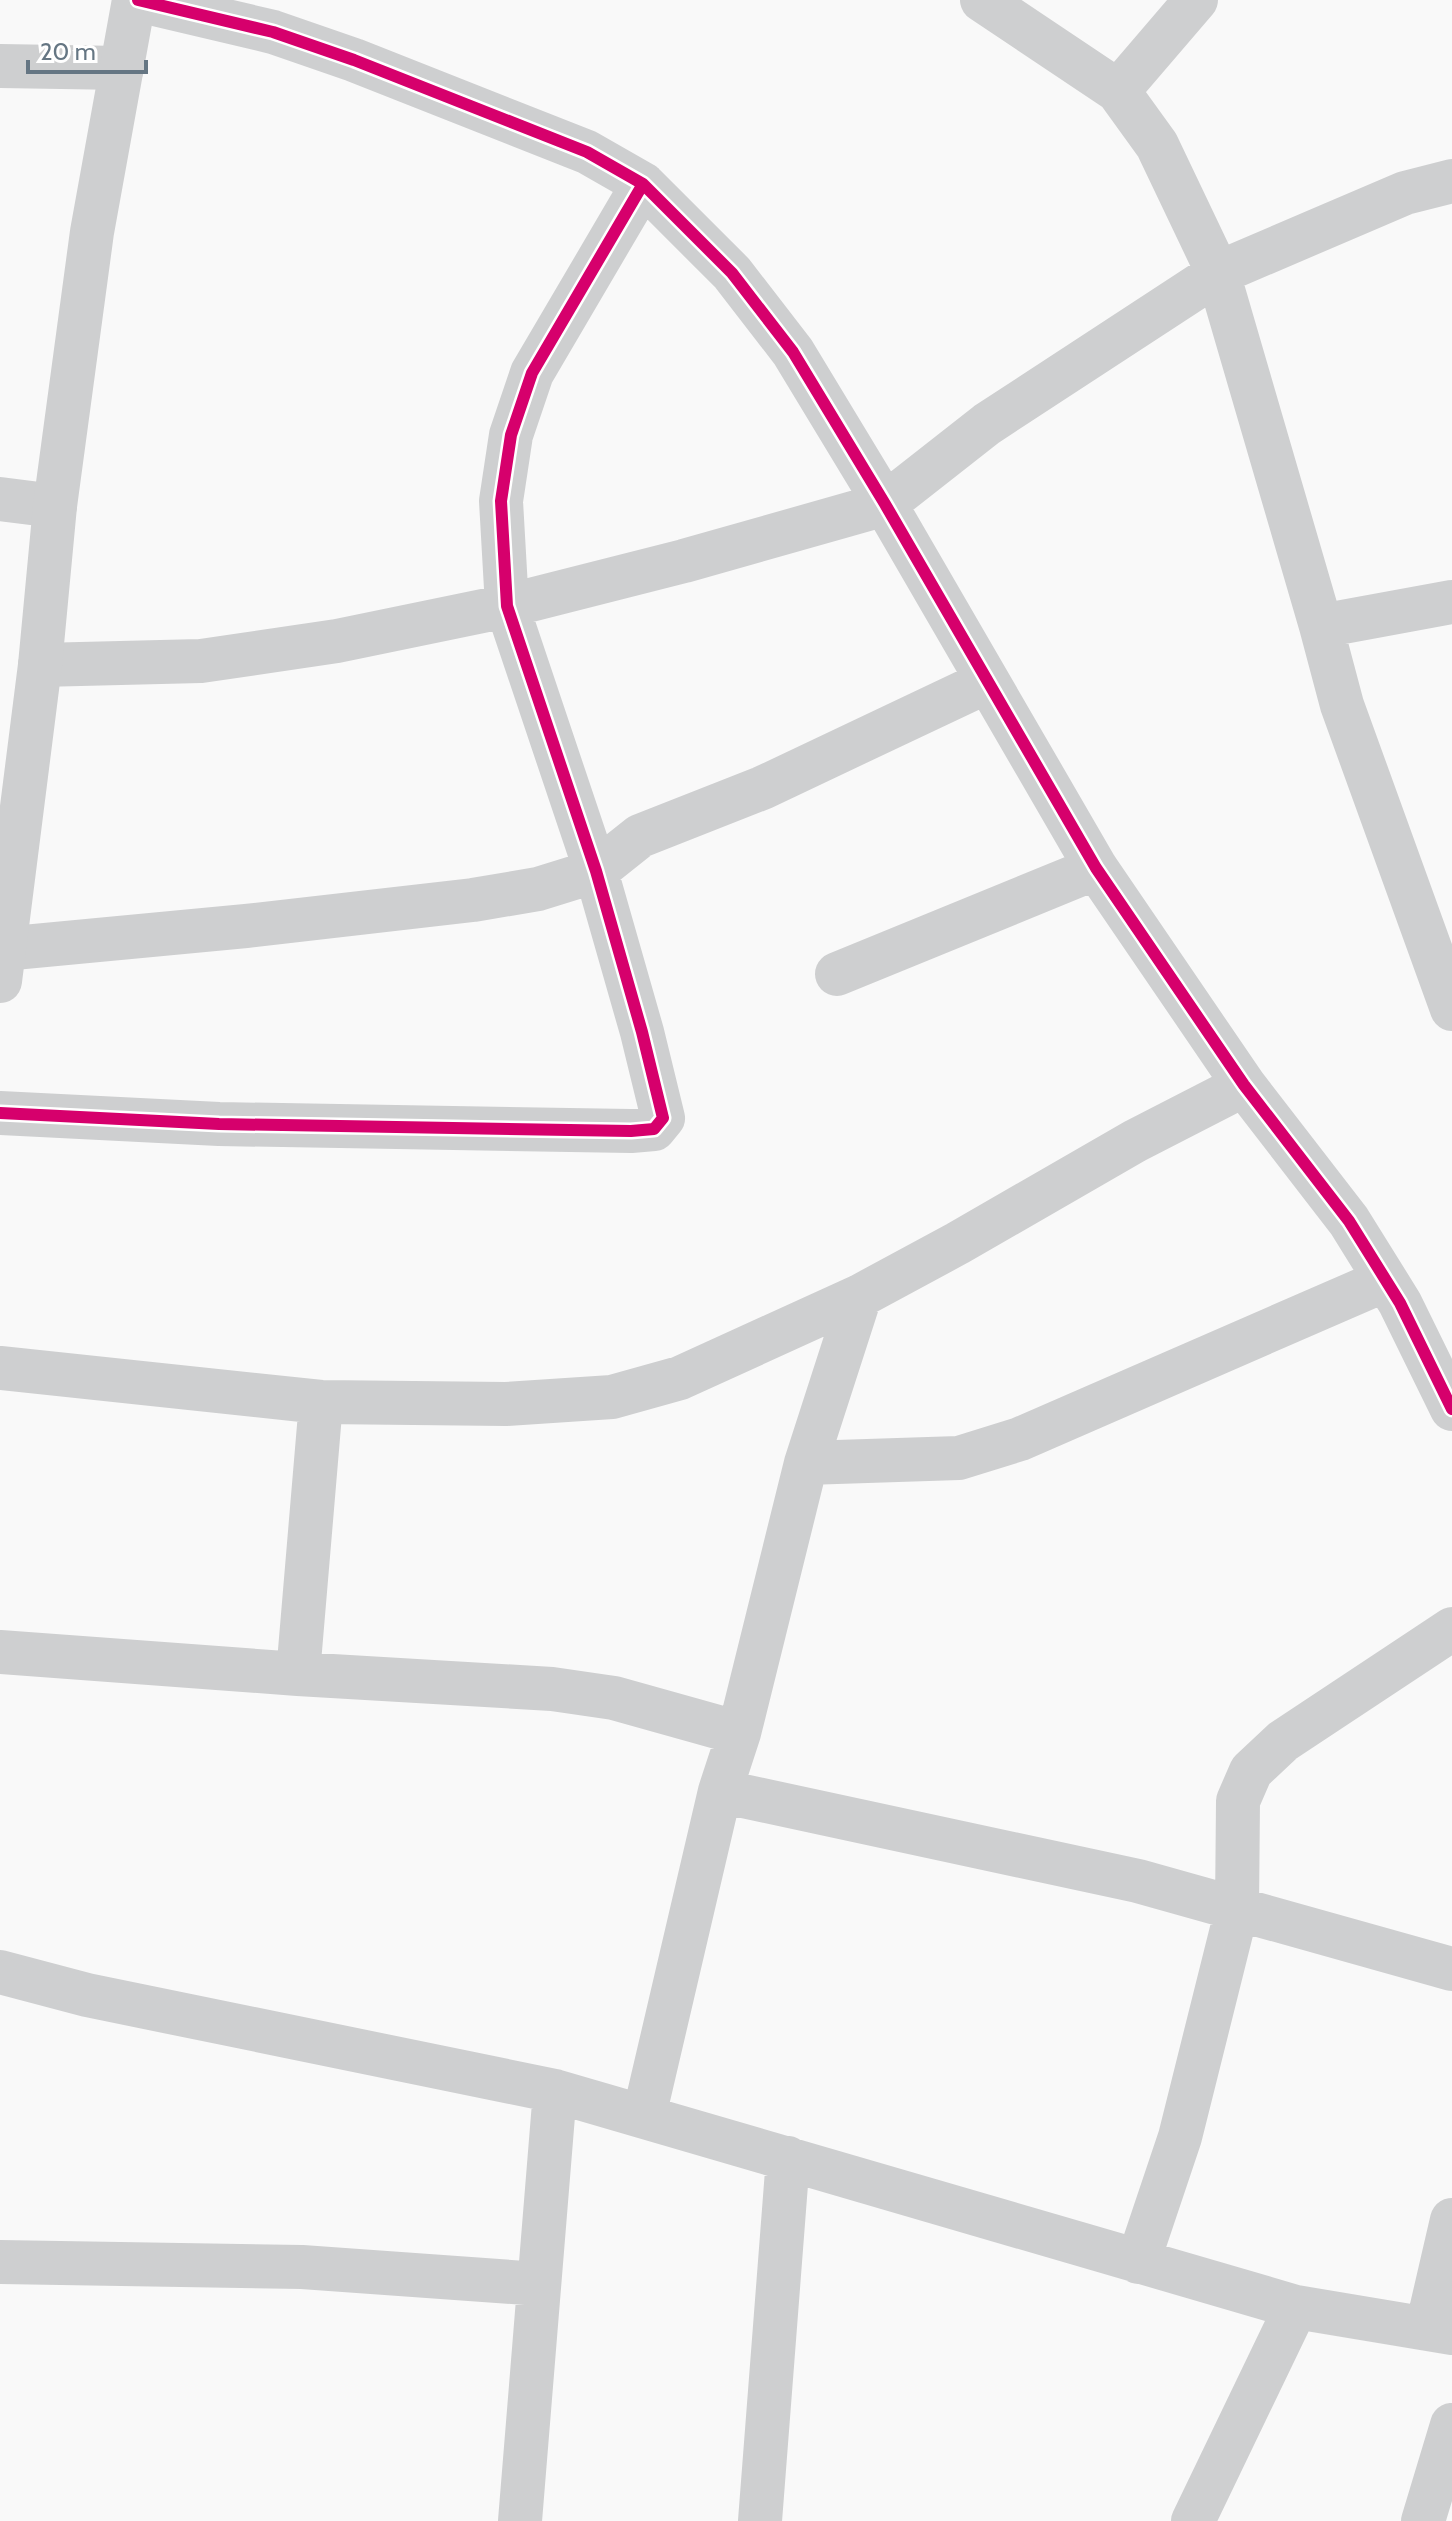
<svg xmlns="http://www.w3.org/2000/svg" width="1452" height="2521" font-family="Cabin,sans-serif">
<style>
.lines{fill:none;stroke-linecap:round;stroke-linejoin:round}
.minor{stroke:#cecfd0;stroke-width:44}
.tertiary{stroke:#cecfd0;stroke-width:44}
.cycleway-casing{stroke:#fff;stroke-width:17}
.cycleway{stroke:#d6006c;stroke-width:12}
</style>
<rect width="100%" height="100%" fill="#f9f9f9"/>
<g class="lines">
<path class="minor" d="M138,0L273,32L354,60L587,152L643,184L732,273L793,352L885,504L1096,868L1244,1085L1349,1221L1400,1303L1452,1409
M982,0L1118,91L1157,145L1218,273L1321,626L1342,705L1452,1009
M0,66L122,68
M1118,91L1196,0
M0,499L55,506
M1321,626L1452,602
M40,665L201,661L337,641L507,606L684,561L885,504L987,424L1218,273L1405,193L1452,181
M3,949L246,926L473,900L538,889L596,871L640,836L762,788L986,682
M837,974L1096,868
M0,1113L219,1124L631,1131L654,1129L663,1118L642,1032L596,871L507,606L501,501L511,435L532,373L643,184
M0,1368L321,1402L506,1404L612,1397L680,1378L860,1296L958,1243L1135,1141L1244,1085
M806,1463L959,1458L1020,1439L1385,1280
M0,1652L298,1674L552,1689L614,1698L739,1733
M298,1674L321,1402
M720,1791L1138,1881L1452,1969
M0,1972L87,1995L555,2091L1296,2307L1452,2333
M644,2116L720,1791L739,1733L806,1463L860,1296
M0,2262L302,2267L539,2284
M1138,2262L1180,2137L1237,1909L1238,1801L1251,1771L1283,1741L1452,1629
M1427,2328L1452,2220
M520,2521L555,2091
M760,2521L788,2158
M1193,2521L1296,2307
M1423,2521L1452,2425"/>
<path class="tertiary" d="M0,981L40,665L55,506L92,232L134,0"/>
<defs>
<path id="cycleway" d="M138,0L273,32L354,60L587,152L643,184L732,273L793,352L885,504L1096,868L1244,1085L1349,1221L1400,1303L1452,1409
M0,1113L219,1124L631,1131L654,1129L663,1118L642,1032L596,871L507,606L501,501L511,435L532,373L643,184"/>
</defs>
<use href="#cycleway" class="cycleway-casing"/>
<use href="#cycleway" class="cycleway"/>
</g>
<path d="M28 60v12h118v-12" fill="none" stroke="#657683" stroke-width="4"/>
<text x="40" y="60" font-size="24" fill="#657683" stroke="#ffffff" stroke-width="6" paint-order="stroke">20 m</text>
</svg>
